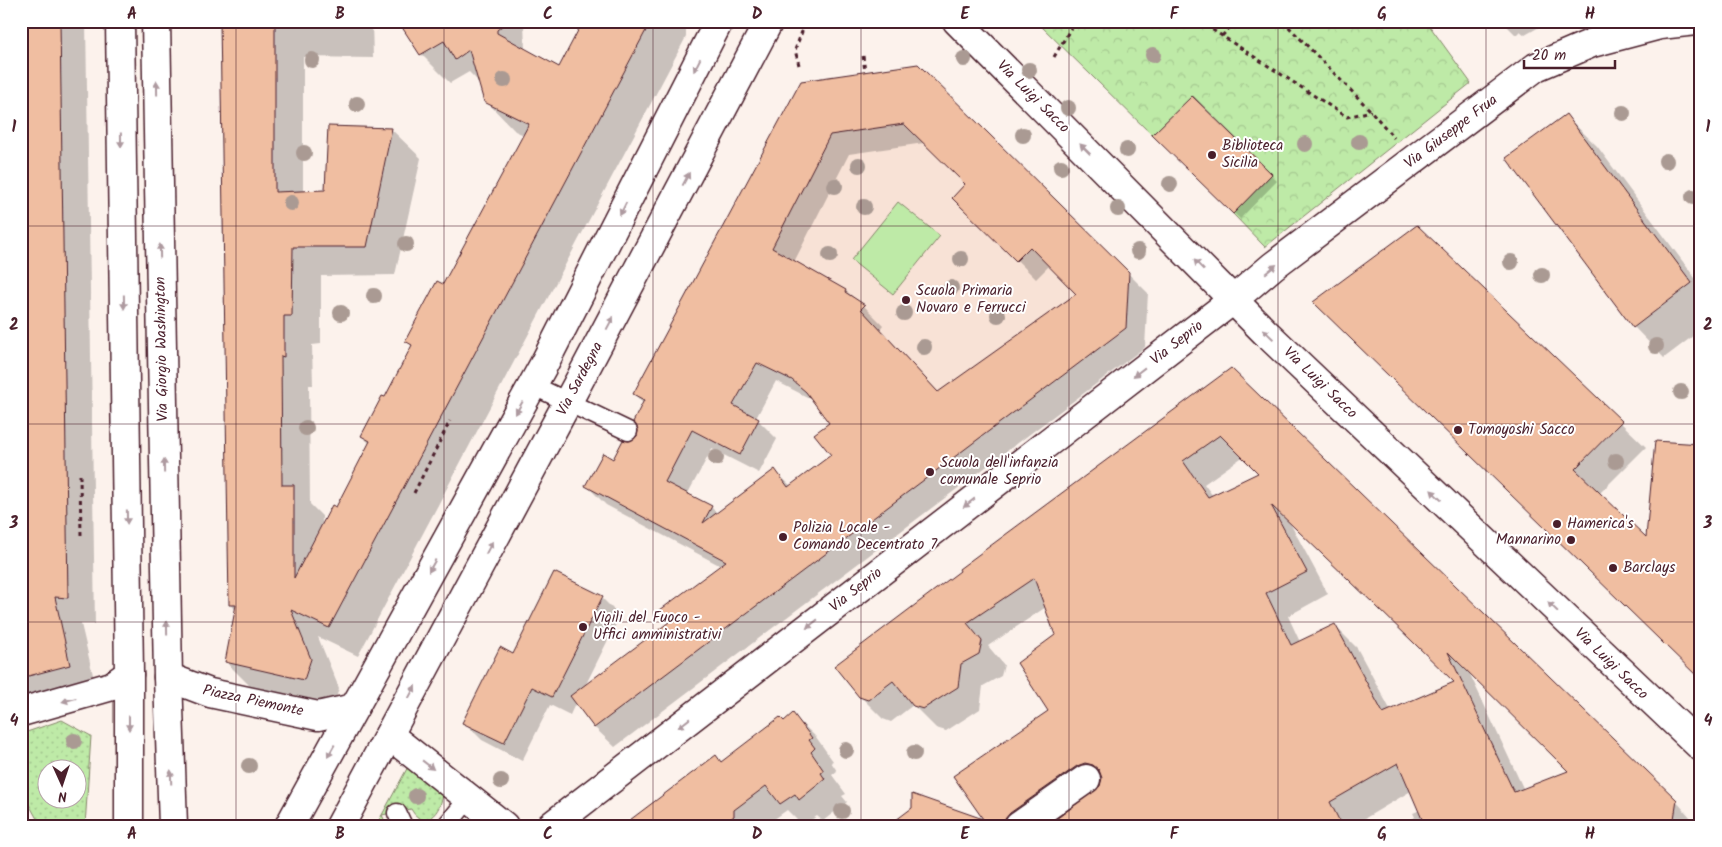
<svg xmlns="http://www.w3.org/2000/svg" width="1722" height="847" font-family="Kalam,sans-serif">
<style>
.built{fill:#f8e2d6}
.grass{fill:url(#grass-dots);stroke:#848469;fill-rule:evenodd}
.park{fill:url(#park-crowns);stroke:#848469}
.garden{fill:#beeaa7;stroke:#848469}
.shadow{fill:#0003;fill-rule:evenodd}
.building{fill:#f0bea1;stroke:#4a1f2b;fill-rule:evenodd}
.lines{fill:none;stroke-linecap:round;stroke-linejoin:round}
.lane-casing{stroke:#4a1f2b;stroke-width:21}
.street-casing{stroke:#4a1f2b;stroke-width:31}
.secondary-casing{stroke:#4a1f2b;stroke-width:31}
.path{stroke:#4a1f2b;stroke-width:3;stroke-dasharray:4 4;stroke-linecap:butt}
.lane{stroke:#fff;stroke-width:18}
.street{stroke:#fff;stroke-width:28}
.secondary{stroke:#fff;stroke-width:28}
.tree{fill:#aa9a93}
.oneway{fill:#ae9aa0}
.grid{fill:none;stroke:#4a1f2b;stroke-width:1;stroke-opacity:0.55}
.poi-dot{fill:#4a1f2b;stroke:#fff;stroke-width:2}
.labels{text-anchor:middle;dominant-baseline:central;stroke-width:4;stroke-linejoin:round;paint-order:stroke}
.street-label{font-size:15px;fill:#4a1f2b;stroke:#fff}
.poi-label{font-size:15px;fill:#4a1f2b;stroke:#fff;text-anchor:start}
.neatline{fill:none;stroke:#4a1f2b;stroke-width:2}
.grid-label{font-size:16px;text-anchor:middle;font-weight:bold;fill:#4a1f2b}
</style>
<defs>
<pattern id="grass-dots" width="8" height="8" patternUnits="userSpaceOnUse" patternTransform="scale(1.25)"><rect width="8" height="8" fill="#beeaa7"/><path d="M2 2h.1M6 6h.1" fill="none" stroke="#a5c890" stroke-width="1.8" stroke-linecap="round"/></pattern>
<pattern id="park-crowns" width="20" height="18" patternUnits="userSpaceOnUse" patternTransform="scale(1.25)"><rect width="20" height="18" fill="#beeaa7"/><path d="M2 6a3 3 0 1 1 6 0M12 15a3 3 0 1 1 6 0" fill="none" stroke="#a5c890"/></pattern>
</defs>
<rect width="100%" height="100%" fill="#fcf2ec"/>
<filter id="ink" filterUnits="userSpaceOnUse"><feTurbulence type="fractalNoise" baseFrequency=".02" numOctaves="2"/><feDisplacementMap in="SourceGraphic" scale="10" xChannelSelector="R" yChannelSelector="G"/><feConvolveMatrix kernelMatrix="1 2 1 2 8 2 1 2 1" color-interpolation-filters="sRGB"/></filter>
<g filter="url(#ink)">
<path class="built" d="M918,64L1129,272L1126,328L879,514L814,434L828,423L806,392L792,380L757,363L748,378L801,81Z"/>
<path class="grass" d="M62,720L91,736L85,826H41L21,790V734ZM48,770H78V800H48Z
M410,763L443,789C444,809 425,834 411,809L382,815L387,826H376Z"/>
<path class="park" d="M1036,21H1426L1471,83L1265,247L1233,214L1272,174L1193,96L1152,135Z"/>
<path class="garden" d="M898,202L940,236L893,294L851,260Z"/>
<path class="shadow" d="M21,21H86L95,624H81L97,692L21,712Z
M221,21H372L373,58L303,57V192H326L330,127L392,130L421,158L395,275L321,276V344L312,345L313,385H309L310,504L322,516V527L336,509L370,444L362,436L386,399L413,347L407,341L444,286L524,135L515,131L486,101L480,83L469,72L450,83L421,54L399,21H524L525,50L559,68L585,21H681L686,29V37L358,656L318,637L339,688L333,709L255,691L226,662L236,610L230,604Z
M1502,21H1550L1525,35L1520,31L1516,35Z
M917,65L1148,293L1145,347L615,747L595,728L576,702L570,715L550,705L522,761L482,740L464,722L514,655L602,598L620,616L584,688L671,622L721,566L606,505L587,486L638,437L644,404L634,394L802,83ZM924,143L967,184L954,198L1036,279L1050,265L1077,294L939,393L880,329L883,325L864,306L846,291L794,262L849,154ZM776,381L813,400L830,424L833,455L791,486L775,471L718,514L711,507L687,495L712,449L759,473L777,439L756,418Z
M1192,97L1277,181L1240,219L1154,135Z
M1566,116L1597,146L1701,286V330L1664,358L1634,327Z
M1417,227L1646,447L1599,494L1701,679Z
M1231,369L1676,801L1698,826H1400L1415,817L1413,813L1420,810L1411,791L1352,826H889L986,822L1050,711L1057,635L1046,607L988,646L1004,665L1001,676L983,686L980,709L946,731L936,728L913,705L891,722L883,719L860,696ZM1244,456L1261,473L1213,496L1204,484ZM1290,523L1456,683L1391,711L1357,648L1335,626L1300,642L1288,616L1328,594ZM1468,670L1570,772L1524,790Z
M793,715L816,737L833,761L831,762L837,771L832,775L846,794L842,796L847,802L823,821L817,816L803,826L787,810L773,820L756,818L761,826H624Z"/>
<path class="building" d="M21,21H60L68,598L55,597L70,665L21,678Z
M220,21H275V192L325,190L328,126L392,128L367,247H293L292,316H284V357L281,356L282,485H294V578L332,505L336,507L370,441L361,436L382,396L385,397L412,345L405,341L437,281L443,284L529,124L484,102L469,50L455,60L444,41L420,55L398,21H508L497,30V33L559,67L583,21H651L329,628L291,610L311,659L304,680L225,662L236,605H229Z
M918,64L1129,272L1126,328L594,728L570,696L669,622L660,610L726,561L585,486L603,453L613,459L623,440L629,441L637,436L638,430L633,422L644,400L633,394L801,81ZM904,124L965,184L952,198L1016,261L1030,247L1076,294L938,392L861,309L865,305L845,292L846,290L772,248L830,135ZM757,363L792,380L806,392L829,423L814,434L831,455L788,487L775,469L703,523L712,506L665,482L692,430L740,455L759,419L733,405Z
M1192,96L1272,174L1233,214L1152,135Z
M1566,114L1692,283L1633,328L1506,158Z
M1417,225L1622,421L1575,469L1646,537L1655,441L1701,444V680L1313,302Z
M1231,368L1677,800L1674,819L1661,826H1425L1398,763L1330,802L1342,826H1047L1100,786L1102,778L1099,770L1093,765L1085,763L1077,766L1010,813L1005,819L1004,826H888L912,808V794L983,819L953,776L1048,711L1017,663L1055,635L1034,578L967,623L982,641L979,654L961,664L958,687L923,709L913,706L893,681L868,700L859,697L834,666L960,571L959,569ZM1220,435L1258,473L1208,497L1183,461ZM1271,505L1375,605L1454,682L1383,713L1335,624L1291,645L1266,593L1307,572ZM1448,652L1568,771L1514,792Z
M554,572L603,596L552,697L532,687L504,743L462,723L500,647L513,654Z
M793,713L812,738L809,740L815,748L811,752L824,771L821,773L825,779L799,800L795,794L780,804L766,786L734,810V816L721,826H622L716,755L721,762L780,717L784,721Z"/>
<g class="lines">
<defs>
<path id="lane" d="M532,385L628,431
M397,813L403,826
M446,826L470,797"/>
<path id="street" d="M957,21L1266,333L1701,747
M168,677L210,693L318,716L354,708
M21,712L112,686L129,674
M389,735L504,826
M551,826L1233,300L1273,266L1536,67L1592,43L1660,25L1696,21
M1019,826L1086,779"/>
<path id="secondary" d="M120,21L129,674V826
M156,21L168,677L173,826
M289,826L543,366L719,21
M340,826L579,381L769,21"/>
</defs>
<use href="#lane" class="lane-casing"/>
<use href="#street" class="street-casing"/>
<use href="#secondary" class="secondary-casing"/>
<path class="path" d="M1199,21L1347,117L1371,111
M1283,21L1371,111L1394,138
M1222,36L1236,21
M863,56L865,72
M1054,57L1075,21
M799,65L795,50L806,21
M80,475L81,537
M414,493L450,421"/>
<use href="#lane" class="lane"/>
<use href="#street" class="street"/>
<use href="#secondary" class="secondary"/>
</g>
<g class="tree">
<circle cx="1153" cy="55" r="8"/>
<circle cx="964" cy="59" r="8"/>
<circle cx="312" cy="60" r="8"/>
<circle cx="1029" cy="70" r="8"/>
<circle cx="504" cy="80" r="8"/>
<circle cx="357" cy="104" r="8"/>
<circle cx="1068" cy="108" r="8"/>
<circle cx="1623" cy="113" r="8"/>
<circle cx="1023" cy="135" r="8"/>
<circle cx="1359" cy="142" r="8"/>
<circle cx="1305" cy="144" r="8"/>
<circle cx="1127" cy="150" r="8"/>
<circle cx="304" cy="153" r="8"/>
<circle cx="1666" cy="161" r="8"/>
<circle cx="859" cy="165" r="8"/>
<circle cx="1061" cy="167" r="8"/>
<circle cx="1170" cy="184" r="8"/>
<circle cx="835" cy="186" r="8"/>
<circle cx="1693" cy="197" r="8"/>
<circle cx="291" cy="203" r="8"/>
<circle cx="864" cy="207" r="8"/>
<circle cx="1118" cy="209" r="8"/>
<circle cx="406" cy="244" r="8"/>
<circle cx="1138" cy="251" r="8"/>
<circle cx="830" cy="255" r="8"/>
<circle cx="961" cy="259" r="8"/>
<circle cx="1511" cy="262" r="8"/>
<circle cx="1542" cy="275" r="8"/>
<circle cx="951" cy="288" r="8"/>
<circle cx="374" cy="296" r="8"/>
<circle cx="341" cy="313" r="8"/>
<circle cx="904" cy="313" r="8"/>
<circle cx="998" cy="315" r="8"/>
<circle cx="1656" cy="346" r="8"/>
<circle cx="924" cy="347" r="8"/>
<circle cx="1681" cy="392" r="8"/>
<circle cx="306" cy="428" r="8"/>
<circle cx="716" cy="458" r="8"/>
<circle cx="1616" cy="461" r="8"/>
<circle cx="74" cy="741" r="8"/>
<circle cx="846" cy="750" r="8"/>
<circle cx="914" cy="753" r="8"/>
<circle cx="249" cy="766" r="8"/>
<circle cx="501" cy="781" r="8"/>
<circle cx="416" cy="796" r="8"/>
<circle cx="842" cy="811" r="8"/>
</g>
<defs><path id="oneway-solid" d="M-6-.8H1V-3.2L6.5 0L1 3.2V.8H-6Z" transform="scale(1.25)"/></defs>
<g class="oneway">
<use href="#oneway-solid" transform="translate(697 65) rotate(117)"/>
<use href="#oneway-solid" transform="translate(157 88) rotate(-91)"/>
<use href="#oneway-solid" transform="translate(121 140) rotate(89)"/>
<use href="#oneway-solid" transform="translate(1085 149) rotate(-135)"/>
<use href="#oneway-solid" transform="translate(686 179) rotate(-62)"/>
<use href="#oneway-solid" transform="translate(623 209) rotate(117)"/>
<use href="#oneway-solid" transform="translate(160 251) rotate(-91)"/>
<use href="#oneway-solid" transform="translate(1199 265) rotate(-134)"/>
<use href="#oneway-solid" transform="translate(1271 269) rotate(-39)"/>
<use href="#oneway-solid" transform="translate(124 302) rotate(89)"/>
<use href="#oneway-solid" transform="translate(610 323) rotate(-62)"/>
<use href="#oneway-solid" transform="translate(1268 334) rotate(-136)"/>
<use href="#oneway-solid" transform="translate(1139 372) rotate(142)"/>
<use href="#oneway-solid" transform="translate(519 408) rotate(119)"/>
<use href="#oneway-solid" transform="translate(164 466) rotate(-91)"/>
<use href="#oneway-solid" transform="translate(1436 495) rotate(-136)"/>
<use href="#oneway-solid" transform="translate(969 503) rotate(142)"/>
<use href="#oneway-solid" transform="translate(127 517) rotate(89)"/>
<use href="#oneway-solid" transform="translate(489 548) rotate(-62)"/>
<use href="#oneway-solid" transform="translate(432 566) rotate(119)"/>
<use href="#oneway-solid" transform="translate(1553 607) rotate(-136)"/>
<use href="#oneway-solid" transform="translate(812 624) rotate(142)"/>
<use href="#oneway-solid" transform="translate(167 628) rotate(-91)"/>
<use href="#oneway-solid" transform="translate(412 692) rotate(-62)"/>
<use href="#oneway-solid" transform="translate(69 700) rotate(165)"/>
<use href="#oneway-solid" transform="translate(129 723) rotate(90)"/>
<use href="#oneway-solid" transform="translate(684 723) rotate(142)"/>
<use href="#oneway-solid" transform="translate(331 751) rotate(119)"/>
<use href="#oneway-solid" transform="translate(428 765) rotate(38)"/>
<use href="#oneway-solid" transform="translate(171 777) rotate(-92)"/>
</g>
</g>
<path class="grid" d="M236,21V826M444,21V826M653,21V826M861,21V826M1069,21V826M1278,21V826M1486,21V826M21,226H1701M21,424H1701M21,622H1701"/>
<g class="poi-dot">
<circle cx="1212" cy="155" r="5"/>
<circle cx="906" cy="300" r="5"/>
<circle cx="1458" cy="430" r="5"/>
<circle cx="930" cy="472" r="5"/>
<circle cx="1557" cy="524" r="5"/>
<circle cx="783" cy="537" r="5"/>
<circle cx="1571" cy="540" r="5"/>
<circle cx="1613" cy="568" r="5"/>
<circle cx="583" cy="627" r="5"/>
</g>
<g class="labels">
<g class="street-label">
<text transform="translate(1033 97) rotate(45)">Via Luigi Sacco</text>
<text transform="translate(1451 132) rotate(-37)">Via Giuseppe Frua</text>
<text transform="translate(1177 343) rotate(-38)">Via Seprio</text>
<text transform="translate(162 349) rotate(-91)">Via Giorgio Washington</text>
<text transform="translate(580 379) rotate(-62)">Via Sardegna</text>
<text transform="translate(1320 383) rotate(44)">Via Luigi Sacco</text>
<text transform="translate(856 590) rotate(-38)">Via Seprio</text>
<text transform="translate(1611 664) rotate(44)">Via Luigi Sacco</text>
<text transform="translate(253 701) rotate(12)">Piazza Piemonte</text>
</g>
<g class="poi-label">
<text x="1222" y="146">Biblioteca<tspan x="1222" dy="17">Sicilia</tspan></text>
<text x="916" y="291">Scuola Primaria<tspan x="916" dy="17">Novaro e Ferrucci</tspan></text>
<text x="1468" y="430">Tomoyoshi Sacco</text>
<text x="940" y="463">Scuola dell'infanzia<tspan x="940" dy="17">comunale Seprio</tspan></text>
<text x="1567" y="524">Hamerica's</text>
<text x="793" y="528">Polizia Locale -<tspan x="793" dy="17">Comando Decentrato 7</tspan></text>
<text x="1561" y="540" text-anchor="end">Mannarino</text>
<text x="1623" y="568">Barclays</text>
<text x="593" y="618">Vigili del Fuoco -<tspan x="593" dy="17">Uffici amministrativi</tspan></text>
</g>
</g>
<rect width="1722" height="847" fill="none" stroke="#fff" stroke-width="55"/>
<g transform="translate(62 784) rotate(177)"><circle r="24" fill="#ffffff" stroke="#b7a5aa"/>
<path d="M0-4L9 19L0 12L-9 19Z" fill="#4a1f2b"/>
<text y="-8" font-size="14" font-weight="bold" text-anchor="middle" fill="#4a1f2b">N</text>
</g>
<path d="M1524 60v8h91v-8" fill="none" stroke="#4a1f2b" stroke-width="2.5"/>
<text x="1532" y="60" font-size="15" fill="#4a1f2b" stroke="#ffffff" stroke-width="4" paint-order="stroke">20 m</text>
<rect x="28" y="28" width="1666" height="792" class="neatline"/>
<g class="grid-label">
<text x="132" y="19">A</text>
<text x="340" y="19">B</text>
<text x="548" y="19">C</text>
<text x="757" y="19">D</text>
<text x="965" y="19">E</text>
<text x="1174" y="19">F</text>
<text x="1382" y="19">G</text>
<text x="1590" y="19">H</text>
<text x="14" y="132">1</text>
<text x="1708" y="132">1</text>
<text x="14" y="330">2</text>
<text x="1708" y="330">2</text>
<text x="14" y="528">3</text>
<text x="1708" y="528">3</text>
<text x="14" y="726">4</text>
<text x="1708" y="726">4</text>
<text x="132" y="839">A</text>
<text x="340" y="839">B</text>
<text x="548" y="839">C</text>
<text x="757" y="839">D</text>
<text x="965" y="839">E</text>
<text x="1174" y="839">F</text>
<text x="1382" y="839">G</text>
<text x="1590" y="839">H</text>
</g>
</svg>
